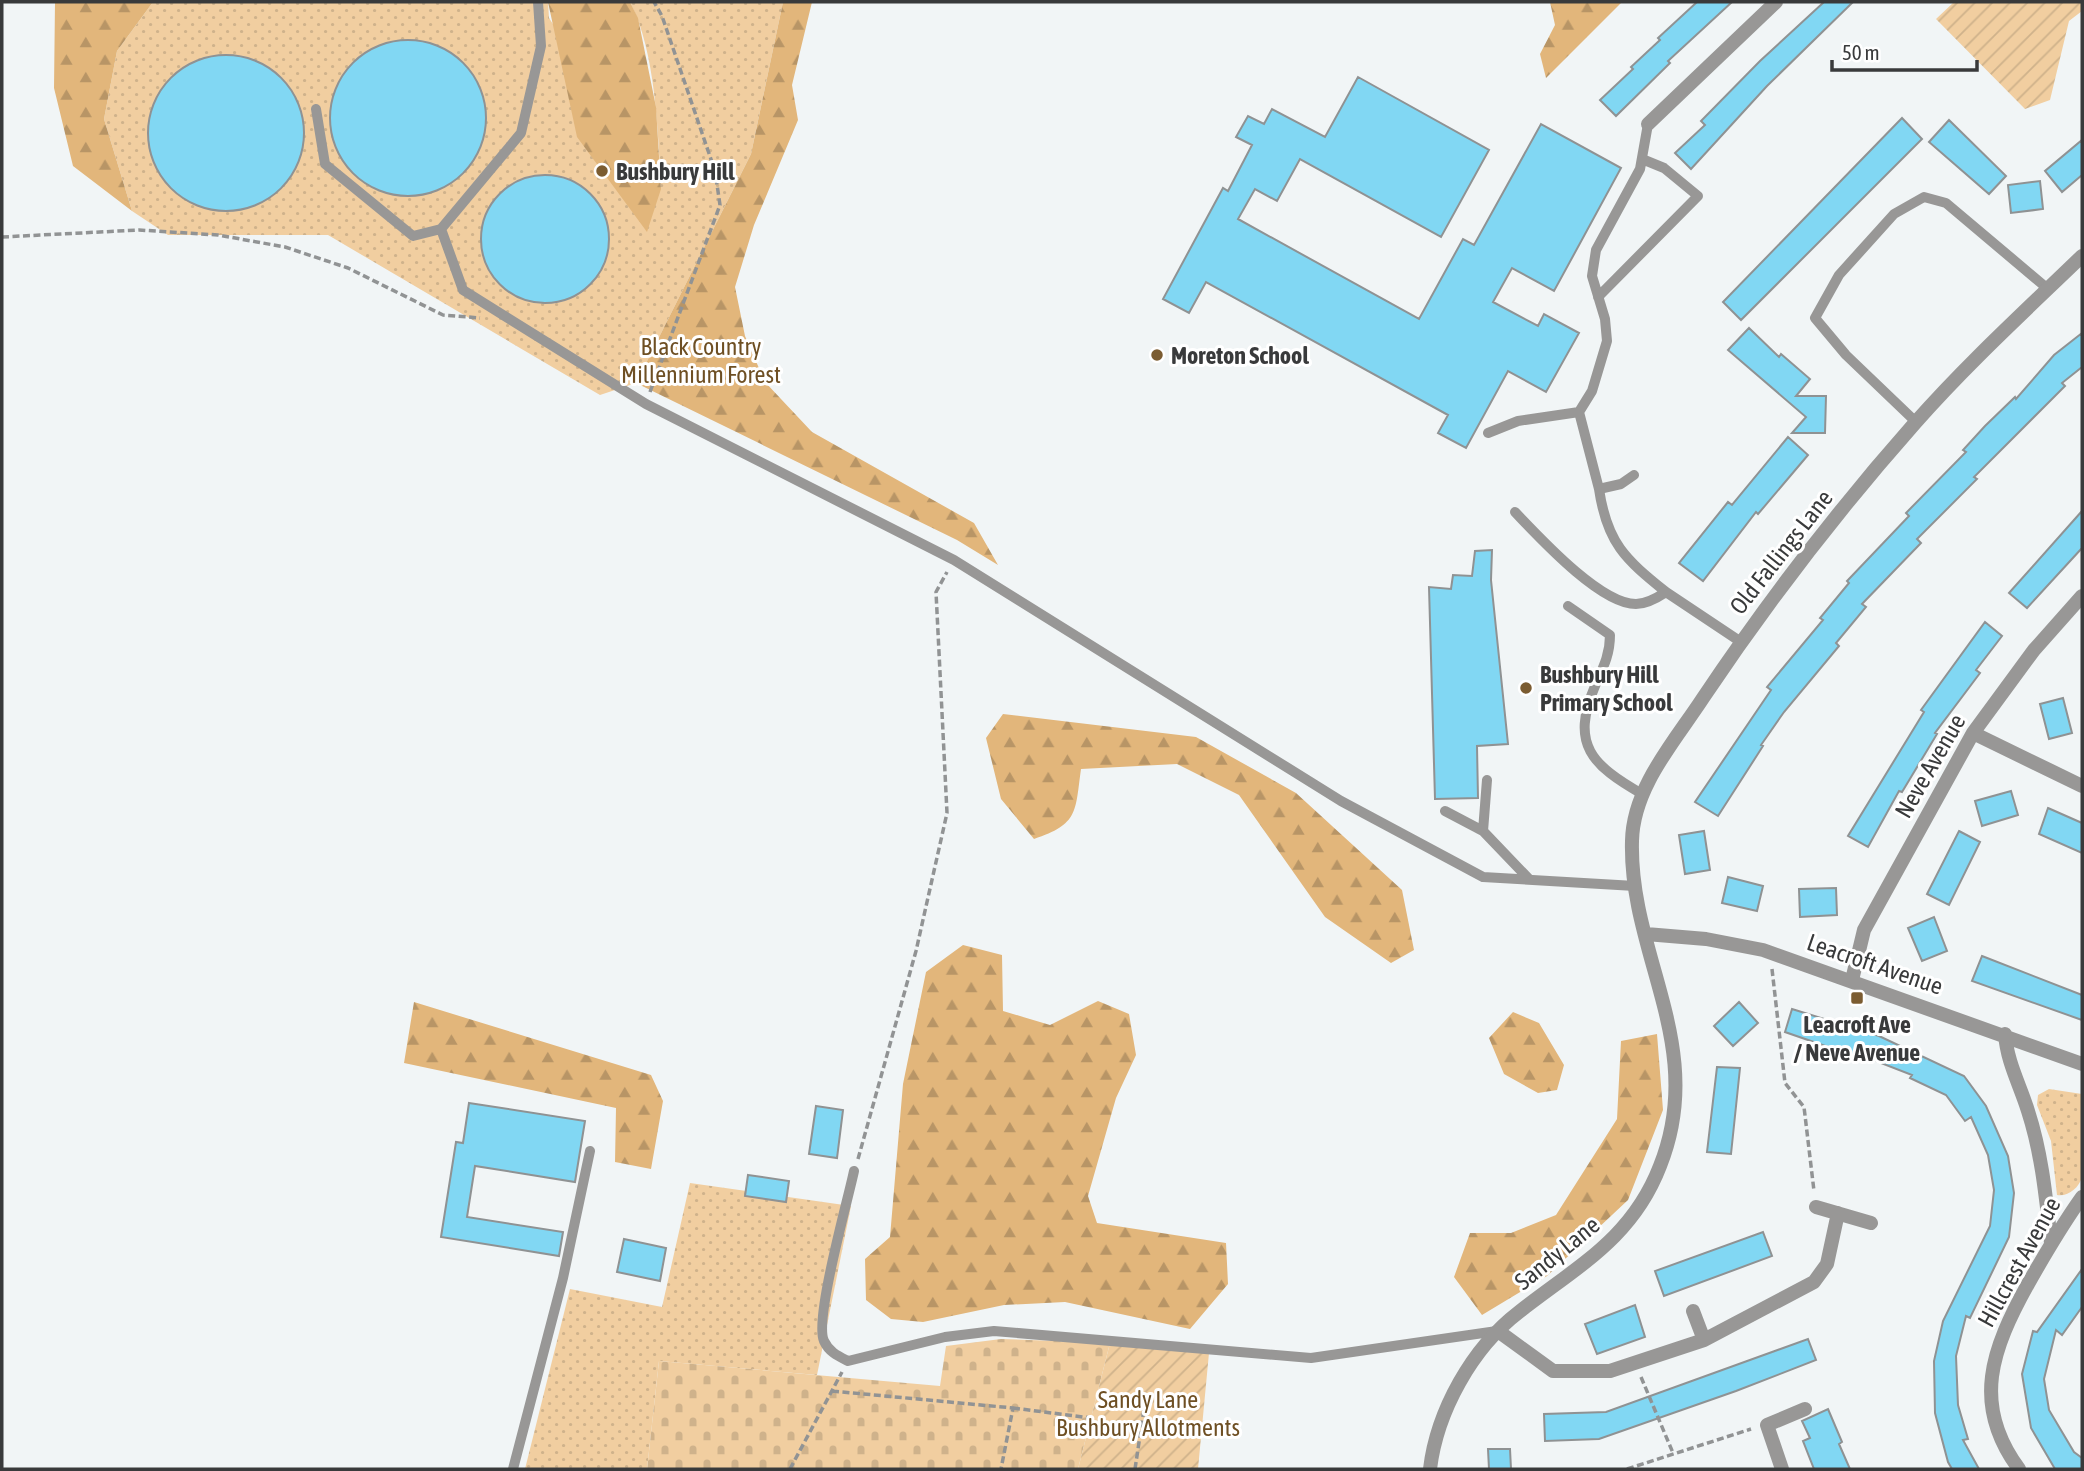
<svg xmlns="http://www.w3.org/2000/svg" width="2084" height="1471" font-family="'Asap Condensed',sans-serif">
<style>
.grass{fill:url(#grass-dots)}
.forest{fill:url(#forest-firs)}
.cemetery{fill:url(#cemetery-stones)}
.garden{fill:url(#garden-furrows)}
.building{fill:#81d7f3;stroke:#8f9293;stroke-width:2}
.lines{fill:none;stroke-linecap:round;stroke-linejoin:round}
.path{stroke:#919394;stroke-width:3.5;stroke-dasharray:7 3.5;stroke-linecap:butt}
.service{stroke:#989796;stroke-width:10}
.minor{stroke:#989796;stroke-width:14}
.poi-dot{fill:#7b5c31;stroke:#fff;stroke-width:2.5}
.labels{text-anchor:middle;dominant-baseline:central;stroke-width:6;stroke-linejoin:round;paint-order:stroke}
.poi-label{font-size:24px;font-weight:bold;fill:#393a3b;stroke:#fff;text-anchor:start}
.park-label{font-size:24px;fill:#6e4f23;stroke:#fff}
.street-label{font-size:24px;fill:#393a3b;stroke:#fff}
</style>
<defs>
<pattern id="grass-dots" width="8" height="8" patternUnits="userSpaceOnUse" patternTransform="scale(1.75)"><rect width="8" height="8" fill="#f1cea0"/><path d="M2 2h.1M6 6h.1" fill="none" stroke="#cfb28b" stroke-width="1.8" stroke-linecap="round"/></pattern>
<pattern id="forest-firs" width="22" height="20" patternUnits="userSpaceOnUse" patternTransform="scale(1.75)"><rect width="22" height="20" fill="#e2b67b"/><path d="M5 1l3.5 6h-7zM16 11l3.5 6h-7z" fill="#b89566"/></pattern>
<pattern id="cemetery-stones" width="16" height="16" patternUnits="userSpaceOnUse" patternTransform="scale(1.75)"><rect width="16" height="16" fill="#f1cea0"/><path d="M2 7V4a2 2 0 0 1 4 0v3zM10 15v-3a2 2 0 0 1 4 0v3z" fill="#cfb28b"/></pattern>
<pattern id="garden-furrows" width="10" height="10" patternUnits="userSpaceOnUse" patternTransform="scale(1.75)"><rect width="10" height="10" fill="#f1cea0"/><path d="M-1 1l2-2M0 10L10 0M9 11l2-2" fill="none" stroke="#cfb28b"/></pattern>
</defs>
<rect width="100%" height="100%" fill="#f1f5f6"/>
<path class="grass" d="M153,2H548L549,18L661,189C658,133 656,52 630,2H783L751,154L636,383L600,395L328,235H168L132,211L104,119L117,51Z
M2049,1089L2082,1094C2082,1111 2084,1163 2082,1177C2079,1188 2068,1197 2057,1195L2051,1141L2037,1105L2038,1095Z
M690,1183L851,1206L817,1375L659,1361L647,1469H525L570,1289L662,1307Z"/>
<path class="forest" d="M55,2H153L117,51L104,119L132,211L73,166L54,88Z
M548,2H630L638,18L656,107L661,189L647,232L577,137Z
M783,2H812L792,85L798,120L754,225L735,287L745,336L765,382L812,432L974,523L998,565L957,540L636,383L751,154Z
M1550,2H1622L1546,78L1540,54L1555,25Z
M1003,714L1196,737L1296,793L1402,890L1414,950L1391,963L1325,917L1239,795L1177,764L1081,769C1075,812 1079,824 1034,839L1001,799L986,738Z
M963,945L1002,955L1003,1011L1050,1025L1098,1001L1129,1014L1136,1055L1116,1098L1088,1196L1097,1223L1226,1243L1228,1284L1190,1329L1065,1302L1004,1305L923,1322L891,1319L866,1300L865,1259L890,1237L903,1084L926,972Z
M414,1002L651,1075L663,1101L651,1169L615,1162L616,1108L404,1063Z
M1513,1012L1539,1023L1564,1065L1557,1090L1538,1093L1504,1074L1489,1038Z
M1657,1034L1663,1110L1628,1200L1547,1276L1482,1315L1454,1277L1470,1233H1511L1556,1215L1617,1119L1621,1041Z"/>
<path class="cemetery" d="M1001,1339L1110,1343L1078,1469H647L659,1361L940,1386L946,1346Z"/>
<path class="garden" d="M1954,2H2082V11L2069,21L2050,100L2025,109L1936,19Z
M1110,1343L1209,1353L1198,1469H1078Z"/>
<path class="building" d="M1697,2H1732L1668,61L1670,63L1616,116L1600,100L1633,69L1631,67L1660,40L1658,38Z
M1824,2H1853L1767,86L1691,169L1675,153L1705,125L1701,121L1760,61Z
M330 118a78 78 0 1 1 156 0a78 78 0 1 1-156 0Z
M148 133a78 78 0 1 1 156 0a78 78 0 1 1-156 0Z
M1358,77L1489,150L1441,237L1300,159L1277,201L1255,189L1238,219L1419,319L1463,239L1474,245L1541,124L1621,168L1554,291L1512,268L1493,302L1538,326L1544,314L1579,333L1546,392L1508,371L1466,448L1438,433L1448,415L1206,282L1189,313L1163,299L1223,188L1228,191L1252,145L1236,137L1248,116L1264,124L1272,109L1325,137Z
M1902,118L1922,139L1741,320L1723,302Z
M1949,120L2006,176L1989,194L1929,142Z
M2082,140V175L2062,192L2045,171Z
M481 239a64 64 0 1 1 128 0a64 64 0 1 1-128 0Z
M2040,181L2043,209L2011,213L2008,185Z
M1749,328L1779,357L1781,354L1810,379L1796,396H1826L1825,433H1792L1806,417L1728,350Z
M2082,333V367L2062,383L2065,386L1974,477L1977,479L1917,539L1921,543L1862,604L1866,607L1836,643L1839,646L1784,712L1761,745L1763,746L1718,816L1695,802L1771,690L1767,687L1823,620L1820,618L1849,583L1847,581L1909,516L1906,513L1966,452L1963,450L1985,426L2015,397L2016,399L2054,355Z
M1788,437L1808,455L1758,514L1756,512L1703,581L1679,563L1728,502L1732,505Z
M2082,511V548L2027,608L2009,593Z
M1492,550L1491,580L1508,744L1477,746L1478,798L1435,799L1429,587L1451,589L1453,575L1472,576L1475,551Z
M1985,622L2002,636L1976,670L1980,673L1935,733L1937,734L1902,792L1899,791L1868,847L1848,836L1924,712L1921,710Z
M2063,698L2072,733L2049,739L2040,704Z
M2011,791L2018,815L1982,826L1975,801Z
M2048,808L2082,823V853L2039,834Z
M1704,831L1710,870L1685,874L1679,835Z
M1959,831L1980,842L1949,905L1927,894Z
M1728,877L1763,886L1757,911L1722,903Z
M1836,888L1837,915L1800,917L1799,889Z
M1934,917L1947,951L1922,961L1908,928Z
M1982,956L2082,995V1020L1972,981Z
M1739,1002L1758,1023L1733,1046L1714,1026Z
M1792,1009L1879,1036L1964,1076L1986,1106L2008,1156L2014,1193L2009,1237L1970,1318L1966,1316L1956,1356L1958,1405L1968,1439L1963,1440L1979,1469H1952L1948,1462L1935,1413L1934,1361L1943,1321L1990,1226L1994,1190L1988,1155L1971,1117L1965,1121L1946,1095L1910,1078L1912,1075L1858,1054L1857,1057L1785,1032Z
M1717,1067L1740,1068L1731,1154L1707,1152Z
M469,1103L585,1121L575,1182L475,1166L467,1217L563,1232L559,1256L441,1237L456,1142L463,1143Z
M816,1106L843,1110L837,1158L809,1154Z
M748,1175L789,1181L786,1202L745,1196Z
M1763,1232L1772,1256L1664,1296L1655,1271Z
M624,1239L666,1248L660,1281L617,1272Z
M2082,1269V1307L2062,1335L2056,1330L2044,1379L2049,1410L2074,1452L2082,1458V1469H2055L2031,1428L2022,1374L2033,1331L2037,1332Z
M1635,1305L1645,1337L1597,1354L1585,1324Z
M1808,1339L1816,1360L1736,1391L1599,1439L1545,1441L1544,1414L1606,1412Z
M1828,1409L1842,1442L1839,1444L1850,1469H1814L1803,1441L1810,1438L1802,1421Z
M1488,1449H1510L1511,1469H1489Z"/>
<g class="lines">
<path class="path" d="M2,237L139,230L218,235L285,247L348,268L443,315L480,318
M650,392L720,205L715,171L662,16L654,2
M1772,969L1785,1083L1804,1107L1814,1191
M858,1159L916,951L947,813L936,592L947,572
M1641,1377L1673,1453
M832,1391L1013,1408L1001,1469
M1013,1408L1091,1418
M790,1469L842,1372
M1135,1469L1146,1396
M1627,1469L1751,1429"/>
<path class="service" d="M316,109L325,164L413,236L441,229L521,133L541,46L538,2
M441,229L463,290L646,404L954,560L1341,801L1483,877L1635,886
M1598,297L1698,196L1664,168L1642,159
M1579,412L1599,489L1621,484L1634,475
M1916,422L1846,355L1815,318L1839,275L1894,214L1924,197L1946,203L2048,289
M1488,433L1518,421L1579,412L1592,391L1607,341L1605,319L1592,276L1596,250L1640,169L1648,124
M1599,489C1607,543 1625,559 1666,592
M1515,512C1539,537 1600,604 1636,604C1647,604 1657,598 1666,592L1741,642
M1568,606L1610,635C1610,655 1603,668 1595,686C1570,745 1592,765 1642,794
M1445,811L1483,831L1529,879
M1483,831L1487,780
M854,1171C848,1200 814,1320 824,1341C829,1352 838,1356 848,1361L945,1337L994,1331L1311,1358L1497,1331
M513,1469L563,1278L590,1151"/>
<path class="minor" d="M1648,124L1776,2
M1973,733L2082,786
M1646,934L1706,939L1763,950L2082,1064
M1852,980L1864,930L1973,733L2034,650L2082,596
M2005,1034C2007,1062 2020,1085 2028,1111C2042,1154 2046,1198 2051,1243
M1816,1207L1871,1223
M1693,1311L1704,1340
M1498,1331L1553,1371H1610L1704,1340L1814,1282L1827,1264L1838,1213
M1430,1469C1437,1411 1472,1348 1519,1312C1576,1267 1632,1239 1660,1166C1708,1046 1629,956 1632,841C1633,787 1675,741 1703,698C1768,601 1838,510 1915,423C1967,364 2025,311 2082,256
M1782,1469L1767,1425L1805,1409
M2019,1469C1971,1404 1992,1349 2028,1284C2045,1254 2062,1225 2082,1197"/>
</g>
<g class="poi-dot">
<circle cx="602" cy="171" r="7"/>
<circle cx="1157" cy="355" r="7"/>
<circle cx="1526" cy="688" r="7"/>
<rect x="1850" y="991" width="14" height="14" rx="3.5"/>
</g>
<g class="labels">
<g class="poi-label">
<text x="616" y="171">Bushbury Hill</text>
<text x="1171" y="355">Moreton School</text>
<text x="1540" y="674">Bushbury Hill<tspan x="1540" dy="28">Primary School</tspan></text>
<text x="1857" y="1024" text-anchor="middle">Leacroft Ave<tspan x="1857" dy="28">/ Neve Avenue</tspan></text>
</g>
<g class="park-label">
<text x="701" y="346">Black Country<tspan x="701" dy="28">Millennium Forest</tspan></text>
<text x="1148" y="1399">Sandy Lane<tspan x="1148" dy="28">Bushbury Allotments</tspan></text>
</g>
<g class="street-label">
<text transform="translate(1781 552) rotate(-52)">Old Fallings Lane</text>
<text transform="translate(1930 766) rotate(-60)">Neve Avenue</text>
<text transform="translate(1875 964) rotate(19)">Leacroft Avenue</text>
<text transform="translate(1557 1253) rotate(-39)">Sandy Lane</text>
<text transform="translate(2019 1262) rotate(-61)">Hillcrest Avenue</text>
</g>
</g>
<rect width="2084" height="1471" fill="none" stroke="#393a3b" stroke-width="7"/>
<path d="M1832 60v10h145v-10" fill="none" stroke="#393a3b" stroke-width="3.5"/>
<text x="1842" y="60" font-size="21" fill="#393a3b" stroke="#ffffff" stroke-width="5" paint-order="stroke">50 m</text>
</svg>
